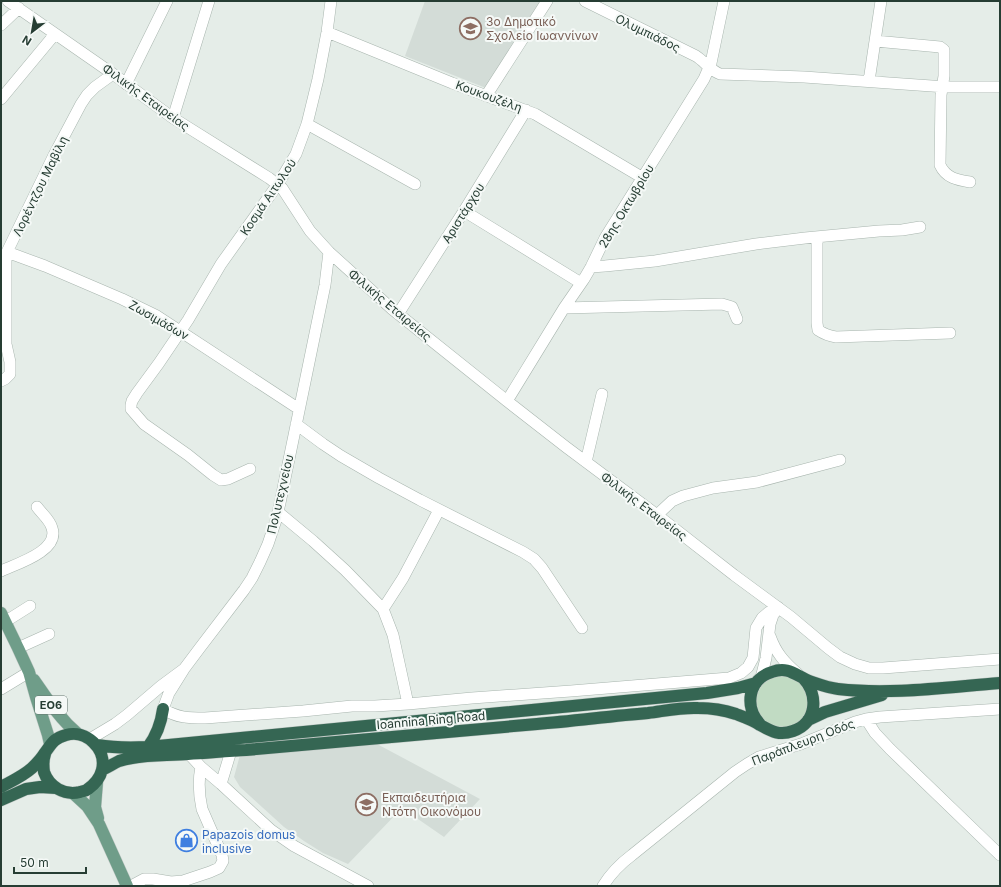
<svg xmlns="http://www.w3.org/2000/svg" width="1001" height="887" font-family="Inter,sans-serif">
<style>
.built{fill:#d3dcd7}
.green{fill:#c1dbc3}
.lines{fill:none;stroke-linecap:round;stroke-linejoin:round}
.minor-casing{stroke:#a8b5ae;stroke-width:12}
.major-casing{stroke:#c2c9c6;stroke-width:13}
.highway-casing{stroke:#c2c9c6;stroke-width:13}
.minor{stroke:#fff;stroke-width:11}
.major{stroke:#6f9d89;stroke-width:12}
.highway{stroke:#356653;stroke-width:12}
.labels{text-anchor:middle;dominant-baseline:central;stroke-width:4;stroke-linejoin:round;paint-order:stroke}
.shield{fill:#f5f9f7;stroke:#64756e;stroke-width:1}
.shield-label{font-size:11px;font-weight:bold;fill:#263d33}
.education-label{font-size:12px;fill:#785e54;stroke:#f5f9f7;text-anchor:start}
.street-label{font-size:12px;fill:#263d33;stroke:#f5f9f7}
.shop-label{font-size:12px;fill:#366cbe;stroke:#f5f9f7;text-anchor:start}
</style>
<rect width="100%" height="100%" fill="#e5ede8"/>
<path class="built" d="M425,1H542L486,88L405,56Z
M377,744L480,799L444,837L402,808L348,864L323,853L304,841L284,827L240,787L234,777L240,755Z"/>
<path class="green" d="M756 702a26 26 0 1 1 52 0a26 26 0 1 1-52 0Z"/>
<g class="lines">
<defs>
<path id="minor" d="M8,1L113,74L173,118L269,178L282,188L310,231L329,252L392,309L507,401L566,447L657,515L734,575L791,617L828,648L840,657L855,664L869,668H883L1000,659
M585,1L696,56C705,62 710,70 720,74L804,77L946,87H1000
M1,25L19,8
M327,32L452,83L535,114L643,178
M875,41L940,47L944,50V76L941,95L940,165C946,178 957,180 970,182
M869,81L881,1
M126,84L167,1
M486,96L547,1
M1,99L55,34
M173,118L209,1
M307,124L415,184
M464,211L581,283
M817,237V323L818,330C824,334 829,336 836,337L950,333
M7,252L45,266L122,299L157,316L299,409
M591,267L605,266L655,261L756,244L805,238L879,231L902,230L920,227
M564,308L722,304L732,307L737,319
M398,314L464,211L526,110
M1,381L5,379L10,374V362L6,344V261L7,252L54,155L81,104L87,95L95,87L113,74
M507,401L564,308L584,279L591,267L605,238L704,79L711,63L724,1
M296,424L323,444L341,456L379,478L420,500L523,552L534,559L542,568L582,628
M586,462L602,394
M250,469L228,479L221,480L213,475L188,455L144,424L131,409V405L132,401L137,393L159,363L188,320L221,264L278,184L296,154L307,124L318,79L327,32L331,1
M278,512L313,541L345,570L383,609L393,635L408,704
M657,515L672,501L683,496L713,488L757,482L840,460
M1,571C16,564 60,551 52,528C50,520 42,514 37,507
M383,609L403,578L439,510
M4,620L11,618L30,606
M770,636C776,653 784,662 798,674
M18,648L49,634
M184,669L169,693L163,709C178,718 188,718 205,718L303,711L352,706H375L408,704L472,698L571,691L729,678L741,673L748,667L753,658L756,628L762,618L769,612L778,607
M761,678L766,658L770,624L773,615L778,608
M1,689L29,672
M866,719L875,733L890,749L1000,855
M90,739L115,724L127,715L161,686L184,669L199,649L244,590L252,578L260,562L268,544L276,520L280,503L325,285L329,252
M189,754L201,767L221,784L271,830L294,846L368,886
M221,784L231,751
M131,886L144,879H153L171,882L183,881L210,872L219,868L223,861L222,855L202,809C199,795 198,781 201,767
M603,886C611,873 620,864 632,855L735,772L747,764L759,757L801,744L855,722L866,719L880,717L1000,709"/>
<path id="major" d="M1,613L18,648L29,672L36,697L48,735L50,744
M34,680C48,700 59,718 78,734
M97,782L95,807L98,818
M74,794L87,806L99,824L127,886"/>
<path id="highway" d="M808,720L825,712L882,695
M760,724C744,707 748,679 772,672C788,666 795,675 809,681C818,684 828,688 838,689C891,695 947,687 1000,683
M97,745C115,748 130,748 148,747L707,693L738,688L756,683
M148,747C157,735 161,724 163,709
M102,770C108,767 113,764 119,761C140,754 166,756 188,754C207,753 226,751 246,750C343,742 440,733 537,724C574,721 611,716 648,713C664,711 682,707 698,708C711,708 724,710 736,714C744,717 753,720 760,725C771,731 779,736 793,731C817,723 819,695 803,678
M1,787C12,781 23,776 32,768C36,764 41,759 44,754C52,744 52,739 66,735C86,729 107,749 102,770C100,778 95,784 88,789C86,791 83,791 80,792C65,796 49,787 44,772C43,765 43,760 45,754
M1,800L26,789L40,787L56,788"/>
</defs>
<use href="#minor" class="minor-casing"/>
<use href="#major" class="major-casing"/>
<use href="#highway" class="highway-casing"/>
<use href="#minor" class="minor"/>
<use href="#major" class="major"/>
<use href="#highway" class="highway"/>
</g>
<defs>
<symbol id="school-ring" viewBox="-11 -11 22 22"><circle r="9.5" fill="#f5f9f7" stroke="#8d6e63" stroke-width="1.5"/><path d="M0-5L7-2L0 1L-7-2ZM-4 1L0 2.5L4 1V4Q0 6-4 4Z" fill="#8d6e63"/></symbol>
<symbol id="shop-ring" viewBox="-11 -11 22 22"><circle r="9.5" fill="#f5f9f7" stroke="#3f7fe0" stroke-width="1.5"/><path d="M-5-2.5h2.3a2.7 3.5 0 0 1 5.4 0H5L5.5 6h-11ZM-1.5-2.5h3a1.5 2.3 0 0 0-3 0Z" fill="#3f7fe0"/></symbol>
</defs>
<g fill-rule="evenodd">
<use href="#school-ring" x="458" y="16" width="25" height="25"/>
<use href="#school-ring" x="354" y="792" width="25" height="25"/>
<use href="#shop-ring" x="174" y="828" width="25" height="25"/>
</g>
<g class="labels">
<rect class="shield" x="35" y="696" width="32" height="18" rx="3"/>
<g class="shield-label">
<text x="51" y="705">ΕΟ6</text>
</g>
<g class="education-label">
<text x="486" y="21">3ο Δημοτικό<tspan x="486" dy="14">Σχολείο Ιωαννίνων</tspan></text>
<text x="382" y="797">Εκπαιδευτήρια<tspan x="382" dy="14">Ντότη Οικονόμου</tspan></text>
</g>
<g class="street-label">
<text transform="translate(648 33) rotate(26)">Ολυμπιάδος</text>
<text transform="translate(489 96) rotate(20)">Κουκουζέλη</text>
<text transform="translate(146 97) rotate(36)">Φιλικής Εταιρείας</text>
<text transform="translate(40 186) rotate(-64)">Λορέντζου Μαβίλη</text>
<text transform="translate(268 197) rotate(-56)">Κοσμά Αιτωλού</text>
<text transform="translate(626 206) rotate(-59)">28ης Οκτωβρίου</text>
<text transform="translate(463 213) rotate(-58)">Αριστάρχου</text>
<text transform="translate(390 305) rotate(40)">Φιλικής Εταιρείας</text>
<text transform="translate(159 320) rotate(30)">Ζωσιμάδων</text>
<text transform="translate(280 494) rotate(-77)">Πολυτεχνείου</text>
<text transform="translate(644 506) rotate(37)">Φιλικής Εταιρείας</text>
<text transform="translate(431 720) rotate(-5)">Ioannina Ring Road</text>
<text transform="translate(803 742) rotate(-21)">Παράπλευρη Οδός</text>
</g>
<g class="shop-label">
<text x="202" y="834">Papazois domus<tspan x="202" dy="14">inclusive</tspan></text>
</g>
</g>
<rect width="1001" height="887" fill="none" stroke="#263d33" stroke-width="4"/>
<g transform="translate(32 32) rotate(211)" stroke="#f5f9f7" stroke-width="3" paint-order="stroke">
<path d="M0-3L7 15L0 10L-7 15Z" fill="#263d33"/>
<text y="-6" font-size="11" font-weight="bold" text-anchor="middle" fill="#263d33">N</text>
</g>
<path d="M14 867v6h72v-6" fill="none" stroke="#263d33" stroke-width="2"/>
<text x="20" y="867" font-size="12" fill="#263d33" stroke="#f5f9f7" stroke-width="3" paint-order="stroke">50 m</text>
</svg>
